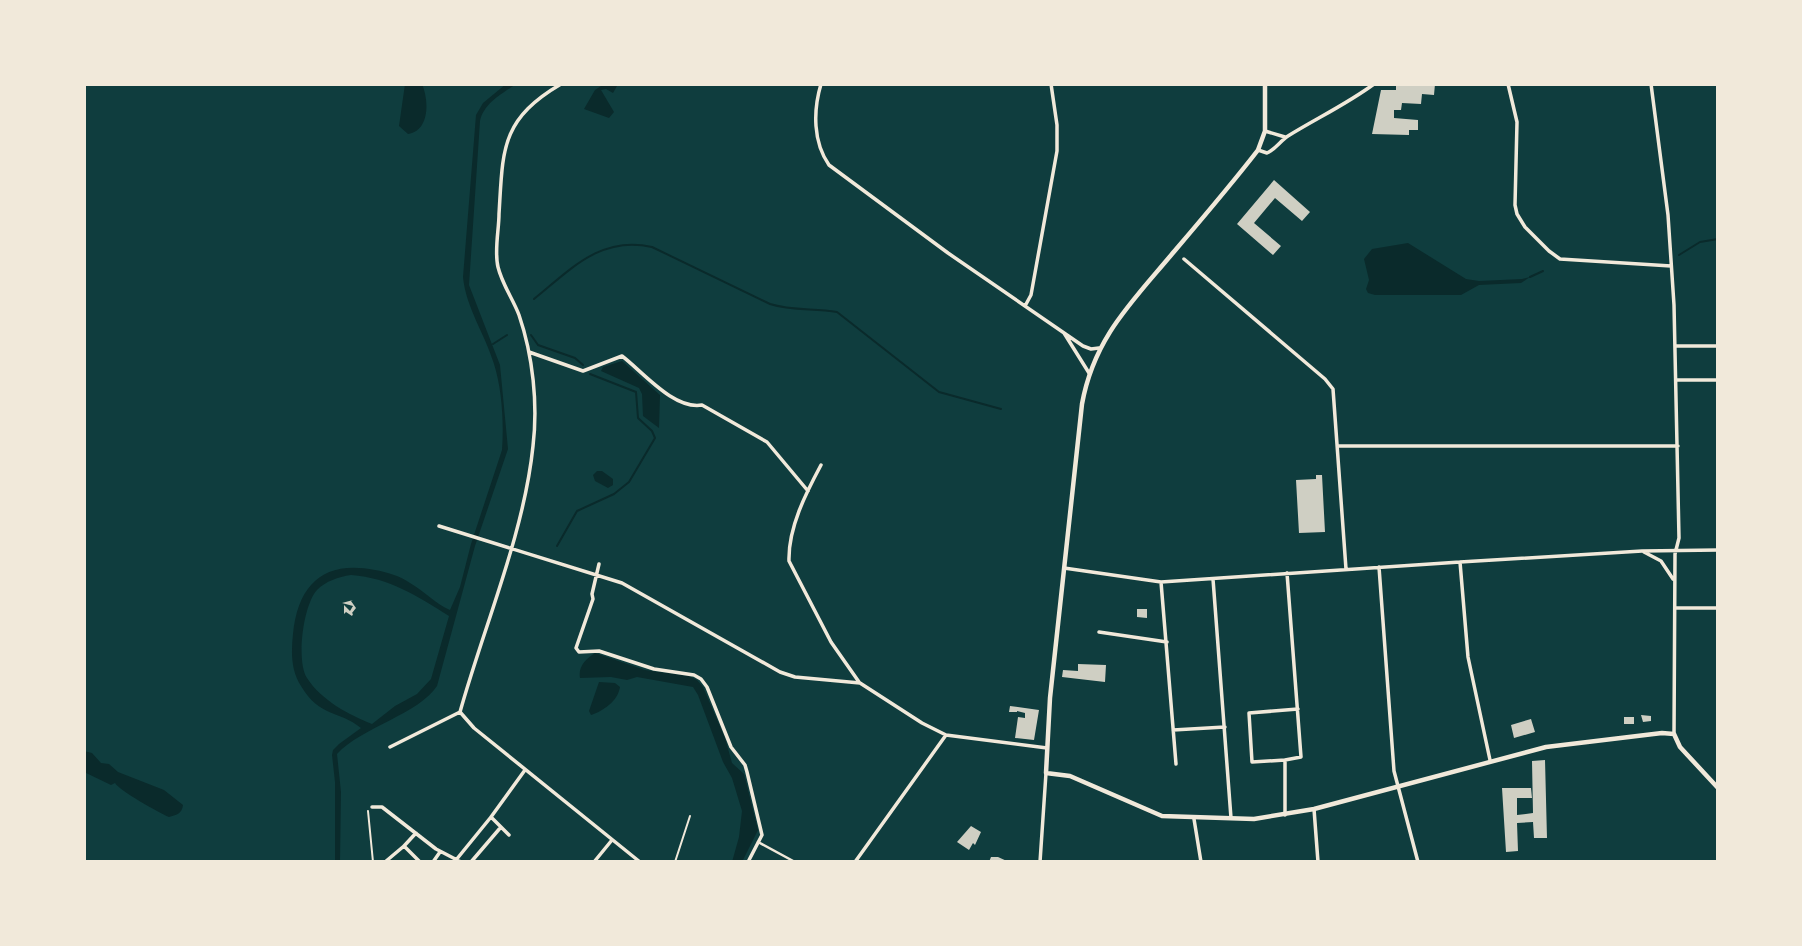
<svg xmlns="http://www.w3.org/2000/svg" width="1802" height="946" font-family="Poppins,sans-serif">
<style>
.water{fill:#0a2a2b;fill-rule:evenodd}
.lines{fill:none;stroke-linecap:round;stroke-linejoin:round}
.stream{stroke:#0a2a2b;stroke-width:2}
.building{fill:#cfcfc3}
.path{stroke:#f1e9da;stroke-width:2}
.service{stroke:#f1e9da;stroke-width:2}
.pedestrian{stroke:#f1e9da;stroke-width:2.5}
.minor{stroke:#f1e9da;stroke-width:3.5}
.tertiary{stroke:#f1e9da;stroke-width:4.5}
</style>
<rect width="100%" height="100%" fill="#0f3d3e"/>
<path class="water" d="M405,84H422C429,100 430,131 408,134L399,126Z
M506,84H516C502,94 484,103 480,121L469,285L500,365L508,449L475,546L437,686C419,714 362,727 337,754L341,792L340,862H335V782L332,755L333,750L339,744L361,728C339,710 320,718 301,686C291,671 291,652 293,634C298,584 324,560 375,570C387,572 400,576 410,583C424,591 436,604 450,610L460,587L471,544L502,450C504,423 502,389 494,364C485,334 466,308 463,277L476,115L483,103ZM351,575C390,578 417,596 449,616L431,679L417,694L395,706L372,724C349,715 321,700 307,678C296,662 303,605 317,590C326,581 338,577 351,575Z
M604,84L617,86L613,93L606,89L601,90L614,112L609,118L584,109L595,90Z
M1408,243L1466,279L1479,281L1522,279L1530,277L1521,283L1479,285L1461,295H1375L1368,293L1366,289L1369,280L1364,259L1372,249Z
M622,361L660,395L659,428L643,416L642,394L639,388L601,371L603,367Z
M597,471H602L613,479V485L608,488L595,481L593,475Z
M595,653L645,670L689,676L697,680L703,687L725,738L732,763L744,774L758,830L742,862H732L739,837L742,811L732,778L723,762L698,695L693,687L637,677L627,680L611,677L580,678C578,666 586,659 595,653Z
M599,682L615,683L620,687C618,701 603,711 591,715L589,711Z
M84,751L92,753L101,763L109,764L118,772L164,790L183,805C182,814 176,815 169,817C158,812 120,791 115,783L111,785L84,772Z"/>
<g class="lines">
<path class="stream" d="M1679,255L1700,242L1718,239
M1530,277L1543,271
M534,299C570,270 601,235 652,247L770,304C792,311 814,308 837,312L939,392L1001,409
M531,335L538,345L575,358L583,365
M493,344L507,335
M557,546L577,511L614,494L629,482L655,438L652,431L638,418L636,392L590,374"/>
</g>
<path class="building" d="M1396,84H1435L1434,95L1422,94L1421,104L1402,103L1401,110H1394V118L1418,120V130H1409V135L1372,134L1381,90H1396Z
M1274,180L1310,212L1302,221L1275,198L1254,223L1281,246L1273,255L1237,224Z
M1316,475H1322L1325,532L1299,533L1296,480L1316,479Z
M353,600L351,601L356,608L352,613L353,614L352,616L346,612L344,614V605L350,611L353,606L342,603Z
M1137,609H1147V618L1137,617Z
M1078,664L1106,665L1105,682L1062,677L1063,670L1078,671Z
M1010,706L1039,710L1034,740L1015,738L1018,717L1025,718V713L1017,711V712H1009Z
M1641,715L1651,716V721L1643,722Z
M1624,717H1634V724H1624Z
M1531,719L1535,732L1514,738L1511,725Z
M1545,760L1547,838H1534L1533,822L1517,823L1518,851L1506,852L1502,788H1531L1532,798H1517V815L1533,813L1532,761Z
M971,826L981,832L975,845L973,843L969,850L957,842Z
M991,857H998L1009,862H989Z"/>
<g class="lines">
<path class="path" d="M368,811L373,862"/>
<path class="service" d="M675,862L690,816"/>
<path class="pedestrian" d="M758,842L795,862"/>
<path class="minor" d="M821,84C813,111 813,142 829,165L948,253L1083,346L1091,349L1099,348
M1508,84L1517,122L1515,205L1517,214L1525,227L1549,251L1560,259L1671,266
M1651,84L1668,215L1674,305L1679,538L1675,554L1674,734
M1265,131L1285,137
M1258,150L1267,153C1276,149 1280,141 1288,136C1317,118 1347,104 1374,84
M1184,259L1325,379L1333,389L1346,569
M1025,306L1031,295L1057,151V125L1051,84
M1064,333L1089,373
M1676,346H1718
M529,352L583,371L622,356C643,372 674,410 702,405L767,442L808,491
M1677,380H1718
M1338,446H1678
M821,465C806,493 788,528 789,561L831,642L859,682
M439,526L622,583L780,672L795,677L860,683L922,723L946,735L1047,748
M1644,552L1661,561L1673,579
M1460,562L1468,657L1490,760
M599,564L592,594L593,599L576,648L579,652L599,651L654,669L694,675L701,679L707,687L731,747L745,765L747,772L762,835L748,862
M1379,567L1394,771L1418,862
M1064,568L1161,582L1460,562L1642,551L1718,550
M1213,579L1231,818
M1161,582L1176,764
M1675,608H1718
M1099,632L1167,642
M460,712C484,626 524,534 533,446C538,404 533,356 519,315C513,299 502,284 498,267C494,251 499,230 499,214C503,150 500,120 561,84
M460,712L474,728L640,862
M1173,730L1225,727
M390,747L460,712
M1285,760L1252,762L1249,713L1298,709
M372,807H382L436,849L461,862
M1314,809L1318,862
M1285,815V760L1301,757L1287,573
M491,817L525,770
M1194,819L1201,862
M501,827L509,835
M416,833L404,846L420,862
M456,860L491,817L501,827L471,862
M385,862L404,846
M433,862L440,852
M549,862H550
M594,862L612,840
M855,862L946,735
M1040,862L1046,773"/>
<path class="tertiary" d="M1265,84V131L1258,150C1231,185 1201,220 1172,254C1131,303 1094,338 1082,404L1050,698L1046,773L1070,776L1162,816L1254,819L1314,809L1546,747L1662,733L1674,734L1680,747L1718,788"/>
</g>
<rect width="1802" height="946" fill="none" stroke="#f1e9da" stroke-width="172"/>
</svg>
